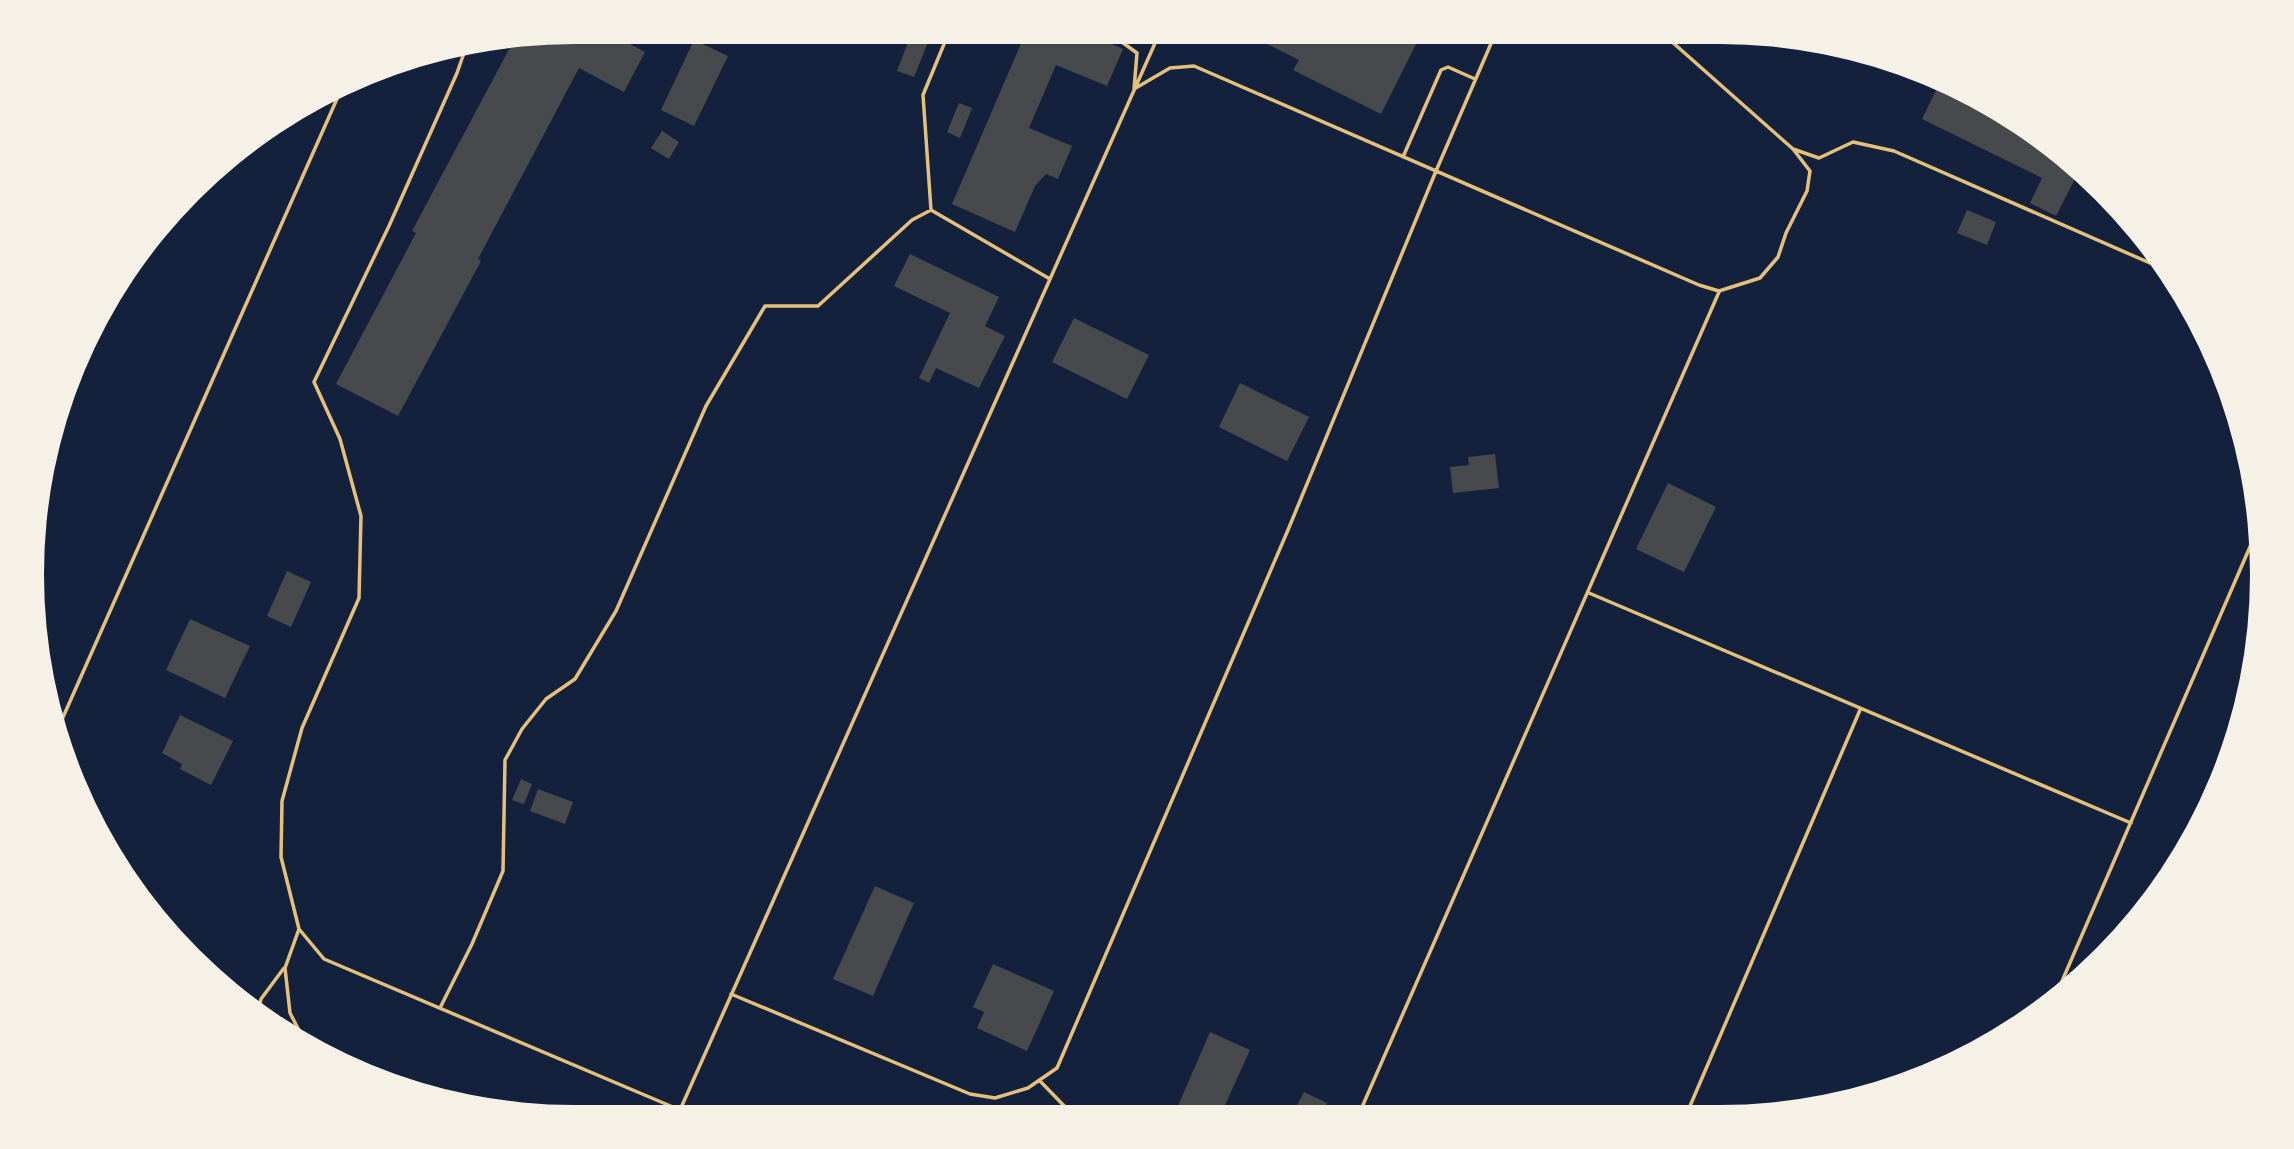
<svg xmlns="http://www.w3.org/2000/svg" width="2294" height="1149" font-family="Arial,sans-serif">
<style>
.building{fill:#48494c}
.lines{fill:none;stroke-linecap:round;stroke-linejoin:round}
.service{stroke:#e5c07b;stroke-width:3.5}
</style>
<rect width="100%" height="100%" fill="#14213d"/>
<path class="building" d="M575,32H607L645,52L624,92L579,68L478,259L481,261L398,416L336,384L416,233L412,231L513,42Z
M912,32H932L914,77L897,71Z
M1026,32H1084L1123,49L1107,86L1056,65L1029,128L1072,146L1058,179L1046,174L1035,186L1015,232L952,204Z
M1243,32H1407L1419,38L1381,114L1293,70L1299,60Z
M694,40L728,56L694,126L661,110Z
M1941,80L1959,87L2050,143L2079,171L2056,216L2030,203L2042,178L1922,119Z
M959,103L972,108L960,138L947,132Z
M662,131L679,142L669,159L651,148Z
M1967,210L1996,222L1987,245L1957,233Z
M910,254L999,297L985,326L1005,336L979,388L936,368L929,383L919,378L950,313L894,286Z
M1074,318L1149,355L1127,399L1052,362Z
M1240,383L1309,417L1287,461L1219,427Z
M1495,454L1499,488L1453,493L1450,467L1469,465L1468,457Z
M1668,483L1716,507L1684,572L1636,549Z
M287,571L311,582L291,627L267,616Z
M190,619L250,646L225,698L166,670Z
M180,715L233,741L211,785L180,769L182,764L162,753Z
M521,779L532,784L524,804L512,800Z
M538,789L573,802L565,824L530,811Z
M875,886L914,903L873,996L833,979Z
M993,964L1054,991L1027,1051L977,1028L984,1012L973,1007Z
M1210,1032L1250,1050L1221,1114L1174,1115Z
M1304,1092L1327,1103L1321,1114H1310L1296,1107Z"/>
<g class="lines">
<path class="service" d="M1108,32L1137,53L1134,89L1170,68L1194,66L1699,285L1719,291L1760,278L1778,257L1786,233L1807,191L1810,171L1793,149
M1662,33L1793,149L1819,158L1853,142L1894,151L2166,270
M465,50L457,73L389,226L314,382L340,439L361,516L359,598L302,728L282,801L281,857L299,929L324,959L680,1110L1160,32
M1403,157L1441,70L1448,67L1475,79
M931,210L923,95L949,32
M1589,593L2131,823
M60,724L340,92
M299,929L285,968L290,1013L304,1040
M731,994L970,1094L995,1098L1028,1088L1057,1068L1288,530L1436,171L1496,32
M2053,1002L2259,526
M259,1007L261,999L284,968
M440,1008L472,944L503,871L505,760L522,729L546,699L575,679L616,611L706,406L765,306H818L912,220L931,210L1050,279
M1039,1080L1073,1115
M1687,1113L1860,710
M1359,1114L1719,292
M1073,1115L1091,1112L1096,1115"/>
</g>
<path d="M0 0H2294V1149H0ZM574 44H1720A530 530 0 0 1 2250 574V575A530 530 0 0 1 1720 1105H574A530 530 0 0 1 44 575V574A530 530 0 0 1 574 44Z" fill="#f6f1e7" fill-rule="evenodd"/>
</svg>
